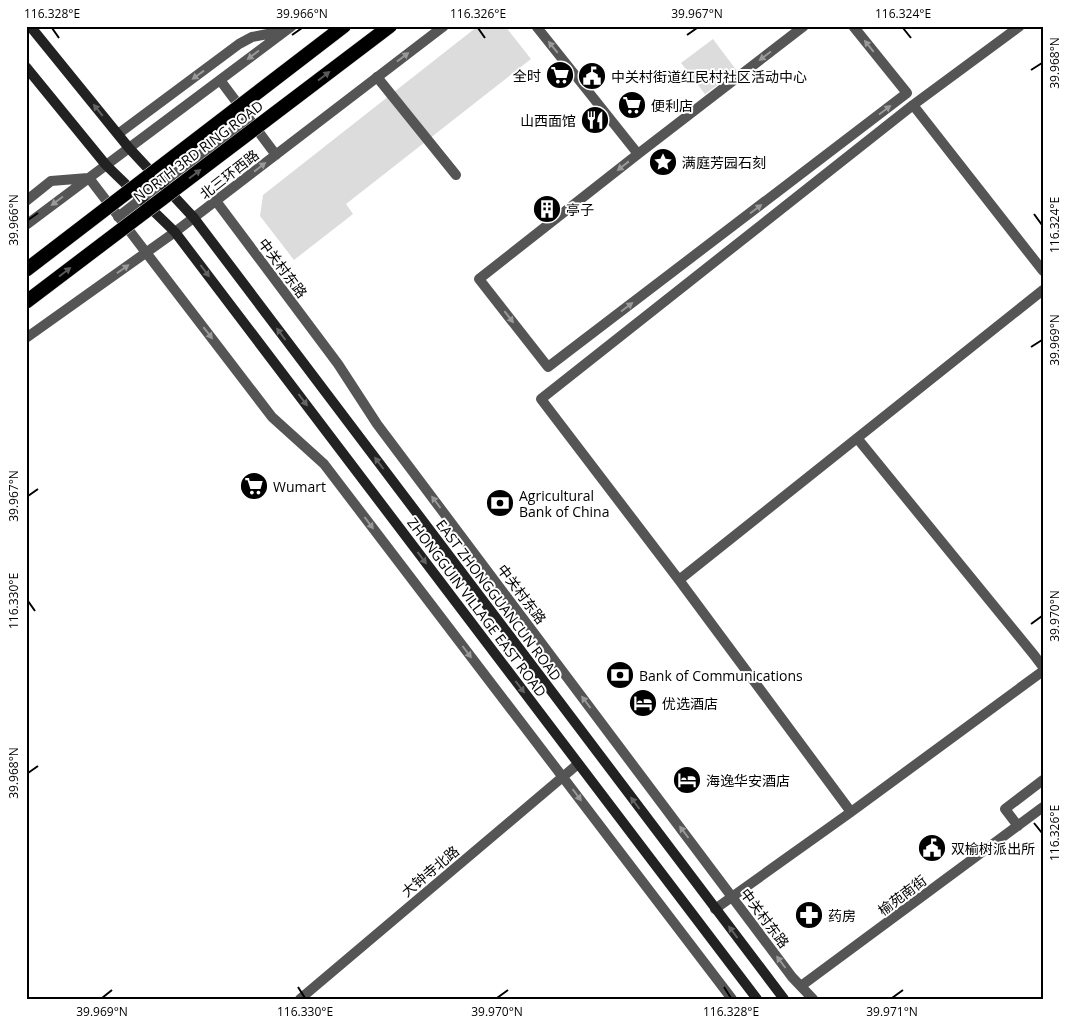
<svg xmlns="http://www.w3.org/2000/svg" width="1069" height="1025" font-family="'Open Sans','Noto Sans SC',sans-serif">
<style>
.green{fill:#dcdcdc}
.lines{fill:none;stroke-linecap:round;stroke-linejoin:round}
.minor{stroke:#555;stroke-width:10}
.tertiary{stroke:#555;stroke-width:10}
.secondary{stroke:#222;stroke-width:10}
.trunk-bridge-casing{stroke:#dbdbdb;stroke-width:15;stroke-linecap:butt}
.trunk-bridge{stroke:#000;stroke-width:14}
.oneway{fill:#999}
.oneway2{fill:#595959}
.oneway3{fill:#646464}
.ticks{fill:none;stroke:#000;stroke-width:2}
.labels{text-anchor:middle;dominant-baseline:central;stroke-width:4;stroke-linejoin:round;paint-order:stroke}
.poi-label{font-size:14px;fill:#000;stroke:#fff;text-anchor:start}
.street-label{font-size:14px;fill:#000;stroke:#fff}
.neatline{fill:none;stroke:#000;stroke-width:2}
.ticks-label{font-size:12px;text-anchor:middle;fill:#000}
</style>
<rect width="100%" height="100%" fill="#fff"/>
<path class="green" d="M478,26H505L531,59L346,204L353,214L294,260L260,216L263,195Z
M713,39L737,71L705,94L681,63Z"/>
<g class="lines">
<path class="minor" d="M536,26L638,154
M804,26L638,154L479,279L548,367L907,93L853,26
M377,77L456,175
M913,105L1043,271
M857,438L1034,655L1043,667
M679,580L1043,290
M851,812L679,580L541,399L913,105L1020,26
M1018,826L1005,809L1043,780
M715,909L851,812L1043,671
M801,986L1043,807
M300,999L578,764"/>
<path class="tertiary" d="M220,80L276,155
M118,134L239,44L252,37L283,31
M89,178L272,417L324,464L732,999
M26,201L51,181L88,178
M216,201L338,364L377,424L792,977L813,999
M118,217L162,183L249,119
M26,225L292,26
M26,338L175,232L444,26"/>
<path class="secondary" d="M30,26L129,148L194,218L784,999
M26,67L106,165L175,232L757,999"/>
<defs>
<path id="trunk-bridge" d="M26,270L344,26
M26,302L390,26"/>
</defs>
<use href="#trunk-bridge" class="trunk-bridge-casing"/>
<use href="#trunk-bridge" class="trunk-bridge"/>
</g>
<defs><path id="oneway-solid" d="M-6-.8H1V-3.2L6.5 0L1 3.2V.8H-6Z" transform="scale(1.25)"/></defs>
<g class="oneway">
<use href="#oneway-solid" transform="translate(869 46) rotate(-129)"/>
<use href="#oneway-solid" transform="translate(553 47) rotate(-129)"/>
<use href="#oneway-solid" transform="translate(253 55) rotate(143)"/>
<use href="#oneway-solid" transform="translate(765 56) rotate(143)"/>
<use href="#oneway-solid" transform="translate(403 57) rotate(-37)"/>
<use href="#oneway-solid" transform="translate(198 75) rotate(144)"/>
<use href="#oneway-solid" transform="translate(885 110) rotate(-37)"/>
<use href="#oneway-solid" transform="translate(623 166) rotate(142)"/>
<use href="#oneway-solid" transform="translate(260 167) rotate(-38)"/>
<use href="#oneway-solid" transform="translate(57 201) rotate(143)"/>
<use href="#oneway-solid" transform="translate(756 209) rotate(-37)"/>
<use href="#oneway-solid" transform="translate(123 269) rotate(-35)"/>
<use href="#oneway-solid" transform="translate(627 307) rotate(-37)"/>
<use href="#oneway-solid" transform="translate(509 317) rotate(52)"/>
<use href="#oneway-solid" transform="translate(208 333) rotate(52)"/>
<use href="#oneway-solid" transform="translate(436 502) rotate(-127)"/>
<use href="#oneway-solid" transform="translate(369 523) rotate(53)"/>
<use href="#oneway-solid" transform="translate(467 652) rotate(53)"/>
<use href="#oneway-solid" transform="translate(586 702) rotate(-127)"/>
<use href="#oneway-solid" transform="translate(577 795) rotate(53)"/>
<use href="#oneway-solid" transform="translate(684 832) rotate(-127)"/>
<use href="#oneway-solid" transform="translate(781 962) rotate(-127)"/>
</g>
<g class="oneway2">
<use href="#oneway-solid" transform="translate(324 76) rotate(-37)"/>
<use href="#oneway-solid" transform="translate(195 174) rotate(-37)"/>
<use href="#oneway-solid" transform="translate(65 272) rotate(-37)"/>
</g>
<g class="oneway3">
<use href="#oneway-solid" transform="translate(98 110) rotate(-129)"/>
<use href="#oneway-solid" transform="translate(205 271) rotate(53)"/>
<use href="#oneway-solid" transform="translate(281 334) rotate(-127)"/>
<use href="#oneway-solid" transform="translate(303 400) rotate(53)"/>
<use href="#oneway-solid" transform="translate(379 463) rotate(-127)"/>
<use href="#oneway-solid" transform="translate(422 558) rotate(53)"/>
<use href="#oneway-solid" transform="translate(520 687) rotate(53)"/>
<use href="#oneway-solid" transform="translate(635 803) rotate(-127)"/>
<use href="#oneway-solid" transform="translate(733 932) rotate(-127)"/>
</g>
<path class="ticks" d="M52,28L59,38M478,28L485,38M903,28L911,38M292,35L302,28M687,35L697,28M1031,70L1042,63M1034,214L1042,225M28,220L38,213M1031,347L1042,340M28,496L38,489M28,601L35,611M1031,624L1042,616M28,773L38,766M1034,823L1042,833M298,987L305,998M724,987L731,998M102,998L112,990M497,998L508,990M892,998L903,990"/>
<defs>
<symbol id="supermarket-disc" viewBox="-11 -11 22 22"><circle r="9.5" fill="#000" stroke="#fff"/><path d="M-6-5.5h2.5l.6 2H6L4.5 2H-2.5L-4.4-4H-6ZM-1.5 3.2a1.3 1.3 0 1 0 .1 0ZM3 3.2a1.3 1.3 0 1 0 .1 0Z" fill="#fff"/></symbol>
<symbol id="civic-disc" viewBox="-11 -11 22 22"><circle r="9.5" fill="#000" stroke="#fff"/><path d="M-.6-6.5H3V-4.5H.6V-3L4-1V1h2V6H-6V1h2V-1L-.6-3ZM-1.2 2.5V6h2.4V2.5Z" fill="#fff"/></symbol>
<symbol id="restaurant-disc" viewBox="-11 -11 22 22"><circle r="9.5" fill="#000" stroke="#fff"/><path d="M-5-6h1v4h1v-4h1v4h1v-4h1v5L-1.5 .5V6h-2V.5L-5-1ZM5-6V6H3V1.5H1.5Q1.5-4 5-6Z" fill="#fff"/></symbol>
<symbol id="sight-disc" viewBox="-11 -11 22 22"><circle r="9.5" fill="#000" stroke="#fff"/><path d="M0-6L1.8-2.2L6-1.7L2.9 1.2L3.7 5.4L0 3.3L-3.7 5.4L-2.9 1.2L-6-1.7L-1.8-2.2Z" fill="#fff"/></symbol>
<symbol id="building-disc" viewBox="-11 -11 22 22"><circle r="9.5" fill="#000" stroke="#fff"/><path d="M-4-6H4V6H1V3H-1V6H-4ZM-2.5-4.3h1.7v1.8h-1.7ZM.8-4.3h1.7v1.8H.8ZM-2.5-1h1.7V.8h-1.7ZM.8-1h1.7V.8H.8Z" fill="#fff"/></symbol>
<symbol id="bank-disc" viewBox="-11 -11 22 22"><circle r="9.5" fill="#000" stroke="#fff"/><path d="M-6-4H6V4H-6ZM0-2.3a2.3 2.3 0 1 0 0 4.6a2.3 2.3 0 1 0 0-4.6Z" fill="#fff"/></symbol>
<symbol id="hotel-disc" viewBox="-11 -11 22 22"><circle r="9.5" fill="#000" stroke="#fff"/><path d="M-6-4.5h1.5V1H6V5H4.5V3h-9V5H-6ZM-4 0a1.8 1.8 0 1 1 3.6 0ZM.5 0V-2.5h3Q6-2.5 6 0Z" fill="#fff"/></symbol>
<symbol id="pharmacy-disc" viewBox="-11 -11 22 22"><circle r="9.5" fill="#000" stroke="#fff"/><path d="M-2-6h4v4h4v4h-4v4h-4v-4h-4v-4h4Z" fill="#fff"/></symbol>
</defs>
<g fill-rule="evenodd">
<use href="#supermarket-disc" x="544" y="59" width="32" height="32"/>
<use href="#civic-disc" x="576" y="60" width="32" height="32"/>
<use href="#supermarket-disc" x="616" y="89" width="32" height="32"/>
<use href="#restaurant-disc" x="579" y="104" width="32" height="32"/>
<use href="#sight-disc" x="647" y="146" width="32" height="32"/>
<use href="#building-disc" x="531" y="193" width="32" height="32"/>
<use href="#supermarket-disc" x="238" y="470" width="32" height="32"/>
<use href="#bank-disc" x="484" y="487" width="32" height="32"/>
<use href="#bank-disc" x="604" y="659" width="32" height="32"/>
<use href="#hotel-disc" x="627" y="687" width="32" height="32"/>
<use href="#hotel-disc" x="671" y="764" width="32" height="32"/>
<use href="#civic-disc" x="916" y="832" width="32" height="32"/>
<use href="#pharmacy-disc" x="793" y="899" width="32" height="32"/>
</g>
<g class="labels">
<g class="poi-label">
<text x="541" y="75" text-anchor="end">全时</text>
<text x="611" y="76">中关村街道红民村社区活动中心</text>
<text x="651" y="105">便利店</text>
<text x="576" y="120" text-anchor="end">山西面馆</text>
<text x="682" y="162">满庭芳园石刻</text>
<text x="566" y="209">亭子</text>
<text x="273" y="486">Wumart</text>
<text x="519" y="495">Agricultural<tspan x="519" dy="16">Bank of China</tspan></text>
<text x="639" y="675">Bank of Communications</text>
<text x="662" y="703">优选酒店</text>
<text x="706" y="780">海逸华安酒店</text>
<text x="951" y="848">双榆树派出所</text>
<text x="828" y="915">药房</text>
</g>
<g class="street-label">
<text transform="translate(198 151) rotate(-37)">NORTH 3RD RING ROAD</text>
<text transform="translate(229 174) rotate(-38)">北三环西路</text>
<text transform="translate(283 268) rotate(53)">中关村东路</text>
<text transform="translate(522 594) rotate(53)">中关村东路</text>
<text transform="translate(499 600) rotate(53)">EAST ZHONGGUANCUN ROAD</text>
<text transform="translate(477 607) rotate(53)">ZHONGGUIN VILLAGE EAST ROAD</text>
<text transform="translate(430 871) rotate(-40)">大钟寺北路</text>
<text transform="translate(902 895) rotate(-37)">榆苑南街</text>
<text transform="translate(765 918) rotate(53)">中关村东路</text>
</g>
</g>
<rect width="1069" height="1025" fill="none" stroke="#ffffff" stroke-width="55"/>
<rect x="28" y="28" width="1014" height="970" class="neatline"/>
<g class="ticks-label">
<text x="52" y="18">116.328°E</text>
<text x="302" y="18">39.966°N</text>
<text x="478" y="18">116.326°E</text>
<text x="697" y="18">39.967°N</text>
<text x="903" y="18">116.324°E</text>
<text transform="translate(1055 63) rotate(-90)" y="4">39.968°N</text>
<text transform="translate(14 220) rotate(-90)" y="4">39.966°N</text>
<text transform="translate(1055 225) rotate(-90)" y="4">116.324°E</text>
<text transform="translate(1055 340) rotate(-90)" y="4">39.969°N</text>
<text transform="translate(14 496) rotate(-90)" y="4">39.967°N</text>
<text transform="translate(14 601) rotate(-90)" y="4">116.330°E</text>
<text transform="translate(1055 616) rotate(-90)" y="4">39.970°N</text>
<text transform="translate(14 773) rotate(-90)" y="4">39.968°N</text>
<text transform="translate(1055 833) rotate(-90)" y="4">116.326°E</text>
<text x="102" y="1016">39.969°N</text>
<text x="305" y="1016">116.330°E</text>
<text x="497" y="1016">39.970°N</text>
<text x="731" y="1016">116.328°E</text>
<text x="892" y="1016">39.971°N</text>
</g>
</svg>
